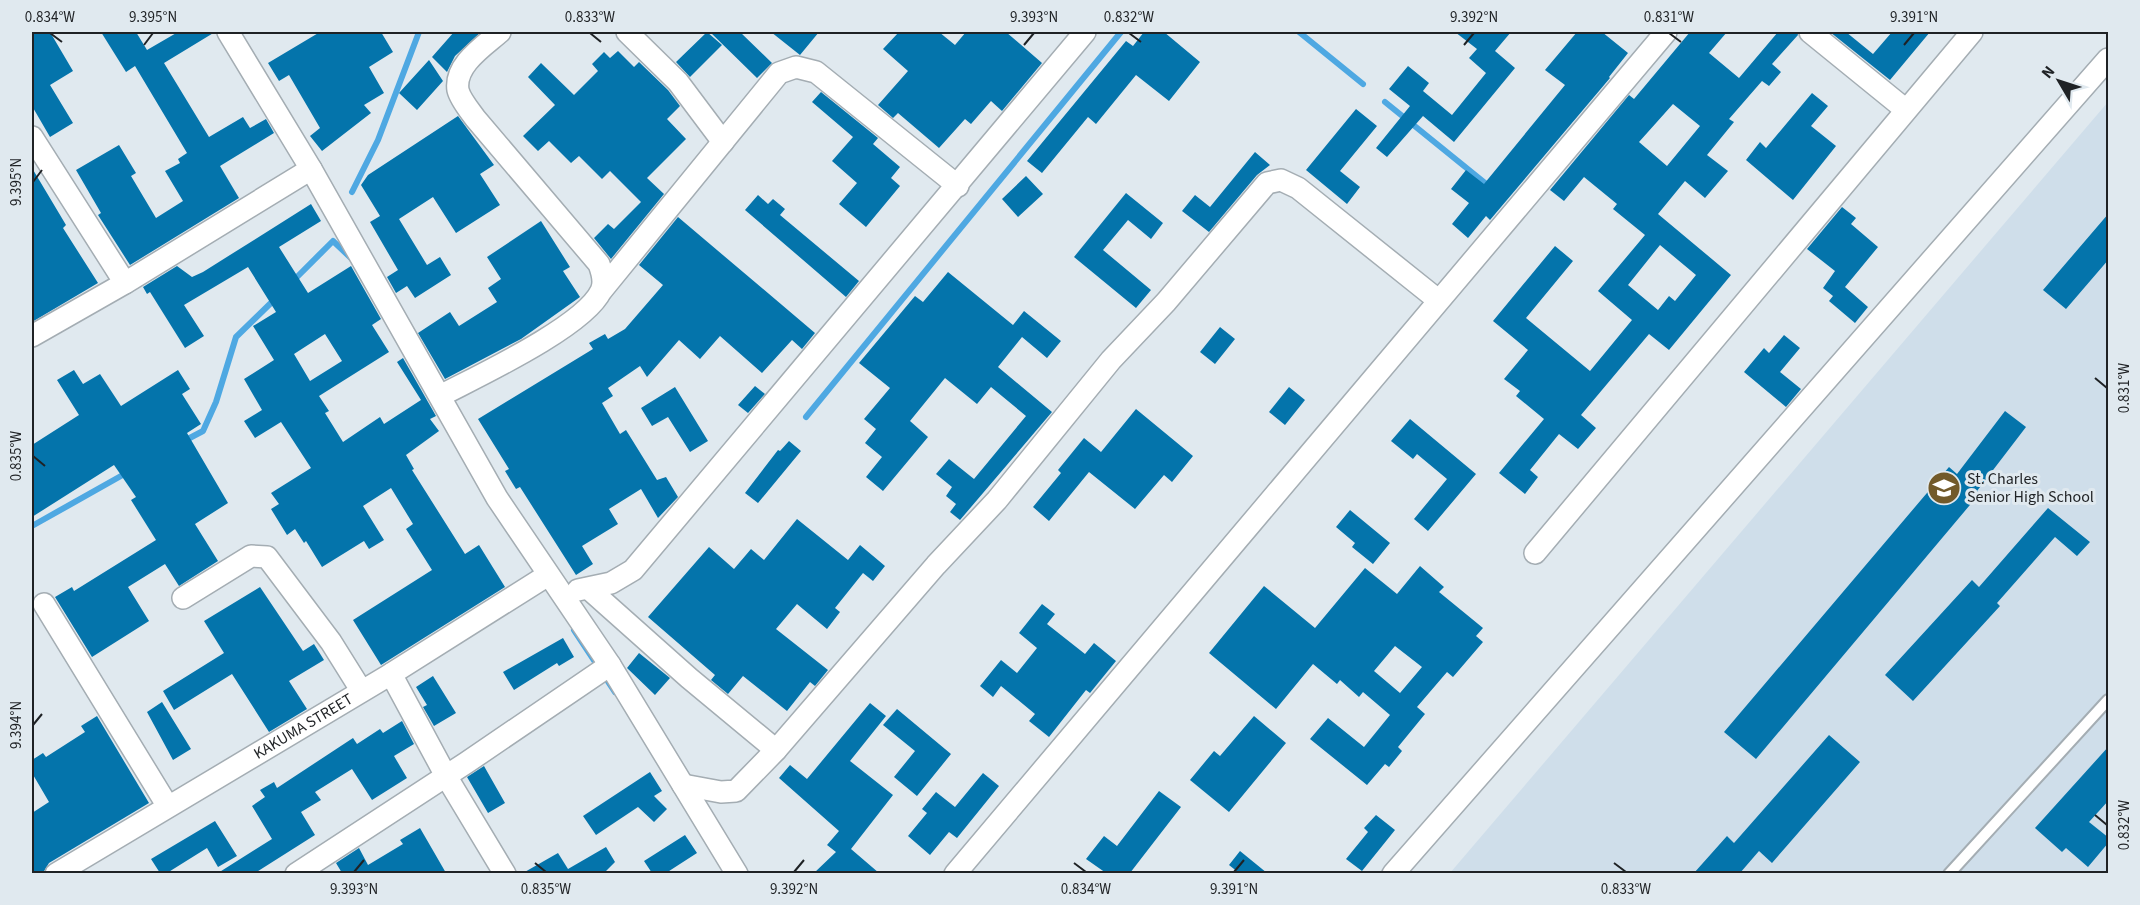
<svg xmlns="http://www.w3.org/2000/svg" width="2140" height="905" font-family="'Source Sans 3',sans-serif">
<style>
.built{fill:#cfdeea}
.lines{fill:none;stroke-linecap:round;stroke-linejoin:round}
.stream{stroke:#4ea8e2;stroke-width:6}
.building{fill:#0474ab;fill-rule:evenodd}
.lane-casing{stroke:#a4adb3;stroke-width:14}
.street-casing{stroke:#a4adb3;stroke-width:24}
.lane{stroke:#fff;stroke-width:10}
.street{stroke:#fff;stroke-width:21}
.ticks{fill:none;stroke:#1f2225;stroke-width:2}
.labels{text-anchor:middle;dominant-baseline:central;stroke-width:6;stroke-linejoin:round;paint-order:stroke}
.poi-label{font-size:16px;fill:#1f2225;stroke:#e0e9ef;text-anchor:start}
.street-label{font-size:16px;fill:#1f2225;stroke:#e0e9ef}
.neatline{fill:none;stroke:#1f2225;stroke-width:2}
.ticks-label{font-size:15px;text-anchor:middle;fill:#1f2225}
</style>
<rect width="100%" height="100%" fill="#e0e9ef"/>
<path class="built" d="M2108,102V873H1450Z"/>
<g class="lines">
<path class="stream" d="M1299,32L1363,84
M1385,102L1490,187
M352,192L378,140L419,32
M293,281L333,241L352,259
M806,417L1121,32
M184,441L203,431L216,402L236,337L275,299
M32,526L128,472
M574,630L615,692"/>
</g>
<path class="building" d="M32,32H50L73,71L50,85L73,123L50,137L32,106Z
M101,32H136L147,50L178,32H215L164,63L209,137L243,117L250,128L266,119L274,133L220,166L239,198L130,265L98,215L101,213L76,170L119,145L136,173L131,176L156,218L183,201L165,171L180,163L178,159L187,153L135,66L126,72Z
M320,32H381L393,52L369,67L384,93L364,105L371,113L322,151L310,136L320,128L289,75L279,81L268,63Z
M454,32H481L455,56L447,72L432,57Z
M707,32L722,45L690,77L676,62Z
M710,32H740L772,63L757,78Z
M771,32H819L800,55Z
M899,32H939L955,45L966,32H1006L1042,63L1002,111L991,101L971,124L965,119L939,148L898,113L893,118L878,105L908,71L883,49Z
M1144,32H1164L1200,62L1169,101L1136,75L1096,124L1088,117L1042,173L1027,161L1126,41L1133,46Z
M1455,32H1511L1495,51L1515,68L1454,142L1423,116L1387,157L1376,148L1410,106L1389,89L1408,66L1429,83L1423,91L1452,115L1486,73L1469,58L1477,49Z
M1577,32H1602L1628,53L1609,77L1610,78L1490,220L1486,216L1468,238L1452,224L1469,203L1451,189L1466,170L1484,184L1565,85L1545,70Z
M1690,32H1727L1709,53L1739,78L1778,32H1797L1798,35L1772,64L1781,72L1769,86L1762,81L1729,119L1734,122L1707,155L1728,171L1705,198L1685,181L1658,214L1731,275L1669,350L1649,334L1581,415L1596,428L1578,449L1559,434L1530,470L1538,477L1525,494L1499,473L1544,419L1516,396L1520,391L1504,379L1528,350L1493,321L1555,246L1573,261L1526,318L1590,371L1632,320L1598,291L1645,235L1613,209L1617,204L1584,177L1564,201L1550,190L1629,95L1634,99ZM1673,104L1700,126L1667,166L1639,142ZM1660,245L1696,275L1675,301L1669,296L1658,310L1628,285Z
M1830,32H1846L1873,54L1892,32H1930L1890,80Z
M618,51L634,67L639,62L668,90L680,106L667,119L686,139L647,178L664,194L611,259L594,238L608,224L614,229L641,202L610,171L602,179L579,156L571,163L549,141L538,151L523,136L555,105L528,77L541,63L574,95L598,71L592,64L604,52L610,58Z
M429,60L443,81L417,110L399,93Z
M821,92L878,138L873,144L900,167L891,178L900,186L866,227L839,204L857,183L832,161L853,137L812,102Z
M1812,93L1828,106L1811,126L1836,146L1793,200L1746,160L1760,142L1766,148Z
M1356,109L1377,126L1340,171L1360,187L1347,204L1306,170Z
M458,116L494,165L480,174L500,205L456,233L433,197L399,219L427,265L440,257L451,275L415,298L407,286L396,293L387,277L398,270L370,222L380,216L361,185L368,175Z
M1255,152L1270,165L1257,175L1209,232L1182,211L1195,195L1210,207Z
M32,168L66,225L63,228L98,283L32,322Z
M1026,176L1043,194L1018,217L1002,199Z
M1126,193L1163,223L1151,239L1128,220L1103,250L1151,290L1136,308L1074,257Z
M758,195L768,204L773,199L785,209L780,215L859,281L846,297L745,210Z
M311,204L321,221L279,247L308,293L351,266L381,319L372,325L389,352L319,396L329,411L325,413L343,442L380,417L384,424L421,400L397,362L403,358L436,416L430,419L439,431L406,455L414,469L412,470L465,554L479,545L505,587L381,665L353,620L432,570L406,529L413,524L391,488L363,506L384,540L369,549L364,541L322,567L306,541L304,543L295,529L287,535L271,509L279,504L271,493L311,468L281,422L255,438L244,421L262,410L244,379L274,360L253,326L276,312L248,267L184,305L204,336L185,348L150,292L147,294L143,287L177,266L192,277L203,272ZM325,334L342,361L310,381L294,354Z
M1842,207L1856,218L1851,224L1878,247L1845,287L1868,307L1855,323L1829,301L1833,296L1823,288L1835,271L1807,249Z
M2109,213V259L2066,309L2043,290Z
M678,217L815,333L802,349L792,340L762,373L720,336L700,359L679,340L647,377L640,366L608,388L613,396L602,403L620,434L626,430L657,480L666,477L678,497L658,518L641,489L609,509L618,524L582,546L593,564L576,575L520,487L516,489L505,471L509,469L478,419L593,349L589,343L605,334L608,339L625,329L663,285L639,265Z
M541,221L570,267L563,271L580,297L521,339L445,379L418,333L450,312L459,326L497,302L488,288L501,279L487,257Z
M948,272L1013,325L1024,311L1061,341L1047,358L1022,337L998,367L1052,412L960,520L950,512L956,504L946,496L952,487L936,474L949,459L974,479L1026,416L991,387L977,404L945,378L910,421L928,437L883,491L866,477L882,457L865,443L876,429L864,419L890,388L859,363L915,296L923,302Z
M1220,327L1235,339L1215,364L1200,352Z
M1784,335L1800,348L1780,372L1801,389L1786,407L1744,372L1764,348L1769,353Z
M74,370L83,384L100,374L121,406L178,370L190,389L182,394L201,424L187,433L228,503L195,524L218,561L179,586L165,564L128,587L149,621L92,657L55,597L72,587L74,591L156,540L131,500L136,497L114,465L32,517V445L79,415L57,380Z
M755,386L765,394L748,413L738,405Z
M675,387L708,441L690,452L668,417L652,426L641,408Z
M1289,387L1305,400L1285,425L1269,412Z
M1136,409L1193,456L1172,482L1164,475L1135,509L1089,472L1049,521L1033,507L1061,473L1058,470L1084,438L1101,452Z
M2005,411L2026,427L1977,491L1980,493L1756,759L1724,732L1949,467L1957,474Z
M1410,419L1476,474L1428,531L1414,519L1447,479L1417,454L1413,459L1391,441Z
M789,441L801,451L758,503L745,493L778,450L780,451Z
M2048,508L2090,542L2077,556L2055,537L1997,603L2000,606L1913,701L1885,675L1972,580L1979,587Z
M1350,510L1390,543L1373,564L1352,547L1355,543L1336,527Z
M797,519L848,560L860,545L885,566L873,581L863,573L835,608L840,612L827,629L797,604L776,629L828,670L815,686L810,682L787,711L743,676L728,694L711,680L715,675L648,617L709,547L734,569L751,549L764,560Z
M1420,566L1444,587L1439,592L1483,628L1476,636L1483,642L1453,677L1447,672L1417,707L1425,714L1398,747L1402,751L1389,767L1385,764L1367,785L1310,739L1328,718L1364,747L1390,715L1363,692L1359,697L1340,680L1337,684L1313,664L1276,709L1209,653L1264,586L1315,628L1365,568L1397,594ZM1395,646L1422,667L1400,693L1374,671Z
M260,587L303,651L314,644L324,660L289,681L307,709L269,732L232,674L174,710L163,691L224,653L204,621Z
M1042,604L1055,614L1047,624L1085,654L1094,643L1116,661L1090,693L1086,690L1049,737L1029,721L1035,714L1001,686L993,697L980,686L1001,660L1017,673L1037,648L1019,633Z
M563,638L574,657L559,666L557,663L514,690L503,672Z
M639,653L670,678L655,695L627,668Z
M433,676L456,713L434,726L423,707L427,705L416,687Z
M162,702L191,749L173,760L147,712Z
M870,703L886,716L850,761L893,795L851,849L879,873H814L836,852L827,845L839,831L779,778L790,765L807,779Z
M897,709L951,754L917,796L894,777L915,751L883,725Z
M97,716L149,803L49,863L43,873H32V813L49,802L32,773V760L43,753L46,757L85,732L81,726Z
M1254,716L1286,743L1229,812L1190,780L1214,751L1220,756Z
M402,721L414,744L394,756L407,778L372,800L352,769L315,792L321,800L301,812L315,835L255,873H218L272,839L252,806L265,797L260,790L274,782L277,788L353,738L357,744L380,729L383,733Z
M1829,735L1860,762L1772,863L1759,851L1740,873H1694L1727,836L1734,843Z
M2109,746V800L2089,822L2109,838V842L2088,867L2066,848L2062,852L2035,828Z
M484,766L505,803L488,813L467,777Z
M650,772L662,791L654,796L667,809L654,822L638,807L596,835L583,816Z
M983,773L999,786L957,838L949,832L930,855L908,836L927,813L922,809L936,792L955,807Z
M1159,791L1181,807L1130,873H1106L1086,859L1104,836L1117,846Z
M1376,815L1395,830L1362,871L1346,859L1368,832L1364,828Z
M215,821L237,856L218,867L207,848L167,873H160L151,859Z
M420,828L446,873H342L336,863L359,848L368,865L403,844L400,840Z
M685,835L697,853L666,873H652L644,861Z
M606,847L615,862L604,873H523L558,853L568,869Z
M1240,851L1267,873H1239L1229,865Z"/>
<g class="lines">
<defs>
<path id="lane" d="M1949,874L2108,700"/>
<g id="street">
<path d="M228,32L311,169L497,498L610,665L737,874"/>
<path d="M627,32L678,82L723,142"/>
<path d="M1810,32L1906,110"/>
<path d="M32,137L125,283"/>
<path d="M602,290L779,73L796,67L816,72L958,186"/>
<path d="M32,336L125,283L311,169"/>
<path d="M440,396C476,377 584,327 601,291C605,283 602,272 599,264L475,118C470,111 460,99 458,90C454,65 484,46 500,32"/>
<path d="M1535,553L1972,32"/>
<path d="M589,589L689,678L776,750L936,565L997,500L1111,360L1166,302L1267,183L1281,180L1298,188L1438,300"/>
<path d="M578,590L611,583L633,570L1085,32"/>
<path d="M183,598L251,556L267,557L331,642L361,690"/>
<path d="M44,604L167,805"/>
<path d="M391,674L446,776L505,874"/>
<path d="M683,785L721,792L736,791L776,750"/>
<path id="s1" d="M56,874L391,674L548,575"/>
<path d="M296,874L466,763L610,665"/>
<path d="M955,874L1666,32"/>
<path d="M1393,874L2108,59"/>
</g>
</defs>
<use href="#lane" class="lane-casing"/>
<use href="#street" class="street-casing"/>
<use href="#lane" class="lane"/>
<use href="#street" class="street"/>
</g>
<path class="ticks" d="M50,33L62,42M590,33L601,42M1129,33L1141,42M1669,33L1681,42M144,45L153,33M1024,45L1034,33M1464,45L1474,33M1904,45L1914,33M33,182L42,170M2095,378L2107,388M33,456L45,466M33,725L42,714M2095,815L2107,825M535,863L546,872M1074,863L1086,872M1614,863L1626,872M354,872L364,860M794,872L804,860M1234,872L1244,860"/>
<defs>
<symbol id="school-disc" viewBox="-11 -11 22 22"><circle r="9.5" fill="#725a2a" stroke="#e0e9ef"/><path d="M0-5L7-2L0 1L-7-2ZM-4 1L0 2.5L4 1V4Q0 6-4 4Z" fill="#fff"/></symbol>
</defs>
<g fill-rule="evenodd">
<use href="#school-disc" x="1925" y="469" width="38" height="38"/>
</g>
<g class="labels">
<g class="poi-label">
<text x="1967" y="479">St. Charles<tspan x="1967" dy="18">Senior High School</tspan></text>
</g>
<g class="street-label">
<text stroke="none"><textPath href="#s1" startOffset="288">KAKUMA STREET</textPath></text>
</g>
</g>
<rect width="2140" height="905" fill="none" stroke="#e0e9ef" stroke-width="66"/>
<g transform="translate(2059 81) rotate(309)" stroke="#e0e9ef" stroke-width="4.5" paint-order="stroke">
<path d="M0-4.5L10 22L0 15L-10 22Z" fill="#1f2225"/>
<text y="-9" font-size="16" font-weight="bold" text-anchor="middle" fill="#1f2225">N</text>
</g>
<rect x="33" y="33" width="2074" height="839" class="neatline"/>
<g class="ticks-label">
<text x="50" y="22">0.834°W</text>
<text x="153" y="22">9.395°N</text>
<text x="590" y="22">0.833°W</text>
<text x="1034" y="22">9.393°N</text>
<text x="1129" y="22">0.832°W</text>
<text x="1474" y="22">9.392°N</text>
<text x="1669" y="22">0.831°W</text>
<text x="1914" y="22">9.391°N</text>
<text transform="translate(16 182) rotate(-90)" y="5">9.395°N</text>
<text transform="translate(2124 388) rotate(-90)" y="5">0.831°W</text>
<text transform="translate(16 456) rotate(-90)" y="5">0.835°W</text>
<text transform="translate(16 725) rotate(-90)" y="5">9.394°N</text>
<text transform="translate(2124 825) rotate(-90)" y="5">0.832°W</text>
<text x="354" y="894">9.393°N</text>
<text x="546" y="894">0.835°W</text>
<text x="794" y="894">9.392°N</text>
<text x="1086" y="894">0.834°W</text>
<text x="1234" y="894">9.391°N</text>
<text x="1626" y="894">0.833°W</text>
</g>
</svg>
